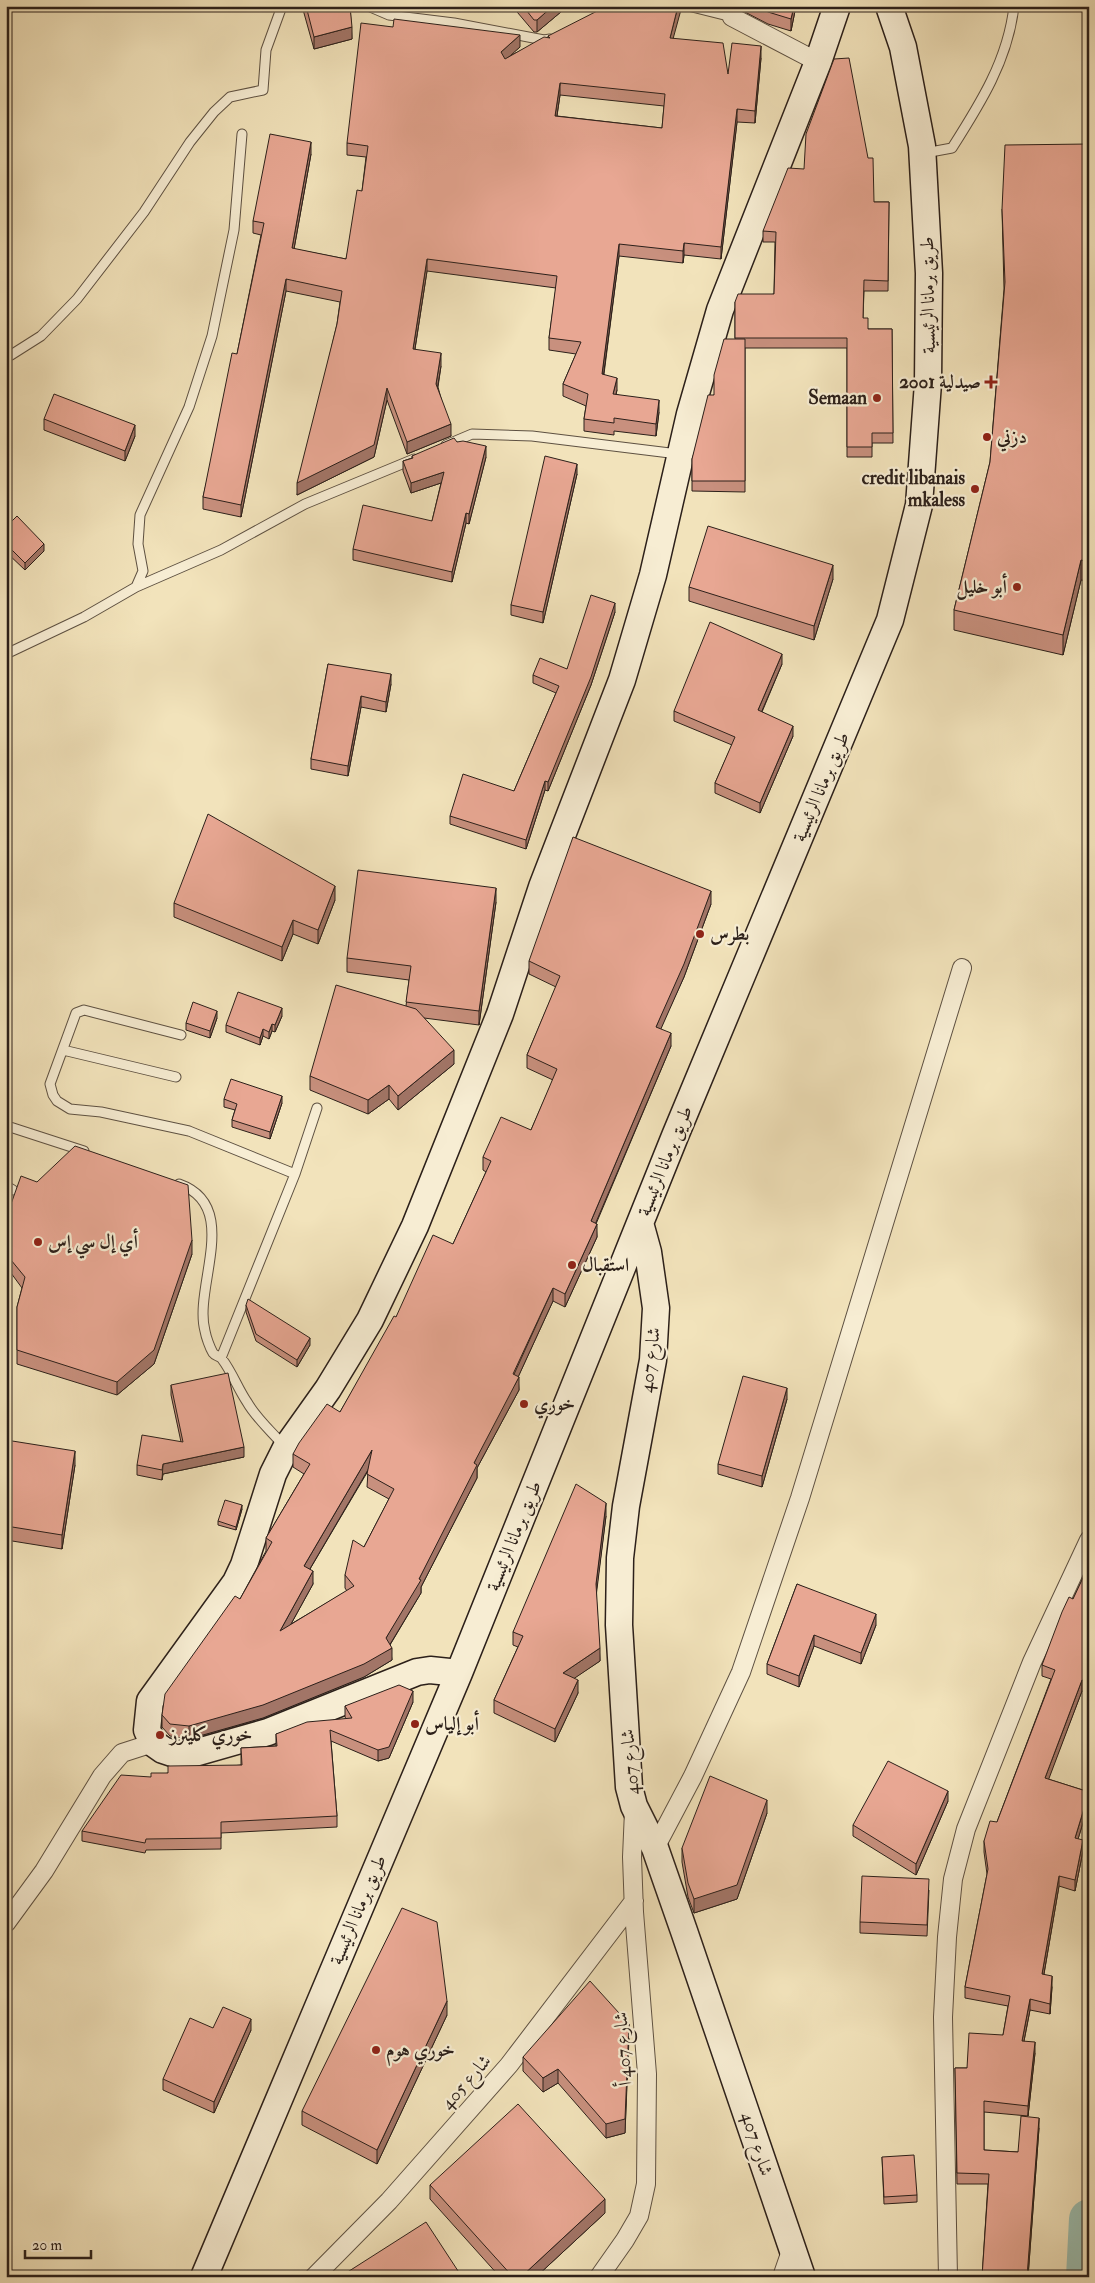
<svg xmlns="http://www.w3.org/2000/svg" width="1095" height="2283" font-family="'IM FELL Double Pica',Amiri,serif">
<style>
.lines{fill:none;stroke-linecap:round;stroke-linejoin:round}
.river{stroke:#9bbeb0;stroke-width:40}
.lane-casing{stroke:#5e5142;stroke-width:11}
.street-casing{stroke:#5e5142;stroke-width:20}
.secondary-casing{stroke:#2c201a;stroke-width:29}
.lane{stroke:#f7edd3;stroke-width:9}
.street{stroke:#f7edd3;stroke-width:18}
.secondary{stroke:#f7edd3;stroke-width:26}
.wall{fill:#c8907e;stroke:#2c201a;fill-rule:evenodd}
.shaded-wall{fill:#a27567;stroke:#2c201a}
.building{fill:#e8a793;stroke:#2c201a;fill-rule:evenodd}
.poi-dot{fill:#8f2418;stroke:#f7edd3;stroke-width:2}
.labels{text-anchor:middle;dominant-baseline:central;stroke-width:4.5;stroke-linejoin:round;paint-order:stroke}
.street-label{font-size:19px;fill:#2c201a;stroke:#f7edd3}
.poi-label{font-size:19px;font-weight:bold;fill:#2c201a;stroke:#f7edd3;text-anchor:start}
</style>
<rect width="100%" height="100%" fill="#f2e3bb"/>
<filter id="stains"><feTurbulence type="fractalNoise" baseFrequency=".004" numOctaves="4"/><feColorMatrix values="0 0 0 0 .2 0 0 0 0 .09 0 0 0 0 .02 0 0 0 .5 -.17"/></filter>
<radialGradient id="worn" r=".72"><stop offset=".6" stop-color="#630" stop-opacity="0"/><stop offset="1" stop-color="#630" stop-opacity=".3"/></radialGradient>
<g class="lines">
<path class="river" d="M1086,2277L1089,2219"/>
<defs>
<path id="lane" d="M368,6L389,15L454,23L544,40L550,39
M688,6L732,17
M925,153L952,148C980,104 1008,60 1014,6
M6,356L11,355L41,336L77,299L144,212L190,142L214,112L230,97L263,90L266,50L282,6
M446,445L472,434L532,436L678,454
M136,587L143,571L138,544L140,515L189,407L212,336L234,230L242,134
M6,654L84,617L136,587L221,550L305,504L414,459
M181,1035L84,1010L76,1013L50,1084L53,1095L57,1101L70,1109L101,1112L189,1131L295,1174
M63,1050L176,1077
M6,1128L10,1127L84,1151
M179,1184C242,1206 193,1287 205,1331C206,1337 210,1348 213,1353C215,1356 220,1356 222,1359C232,1372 238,1389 247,1402C256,1418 272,1432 284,1446
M6,1186L13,1190
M221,1358L295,1174L317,1108"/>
<path id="street" d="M733,6L732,17L818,62
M655,1848L693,1776L741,1672L800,1498L962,968
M6,1923L44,1871L102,1776L122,1753L153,1743
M314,2277L389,2201L509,2065L634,1901
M599,2277L625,2240L639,2216L646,2184L647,2074L634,1912L632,1857L634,1811
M782,2277L792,2248
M948,2277L943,2017L947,1937L953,1879L966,1829L1032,1662L1089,1540"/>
<path id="secondary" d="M640,1223L648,1252L656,1308L653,1360L626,1506L620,1558L619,1625L629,1787L634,1806L655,1848L684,1931L802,2277
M459,1673L430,1670L417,1672L268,1732L191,1754H175L163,1750L153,1743L147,1730L150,1701L236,1582L244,1565L273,1474L286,1448L328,1389L370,1320L415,1226L500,1014L542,887L622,680L653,575L690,414L720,310L818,62L837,6
M204,2277L459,1673L675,1136L890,620L919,505L928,383L929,273L922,146L903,47L889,6"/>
</defs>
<use href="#lane" class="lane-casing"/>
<use href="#street" class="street-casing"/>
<use href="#secondary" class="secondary-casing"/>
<use href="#lane" class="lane"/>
<use href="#street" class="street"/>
<use href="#secondary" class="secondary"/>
</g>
<path class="wall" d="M302,6H350L352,39L314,49Z
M512,6H568L537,32H534Z
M743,6H796L791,31L768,24L743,11Z
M548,36L673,38L728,74L761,58L755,123L737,122L721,259L684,255L683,263L619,256L604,374L617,390L616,394L659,412L656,436L614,431V435L584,431V419L586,406L563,396V384L576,354L549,350V338L556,288L427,271L415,349L441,366L438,387L451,436L407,454L387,400L374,457L297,495L337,324L340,302L286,291L241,517L203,509V497L237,354L261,235L253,233V221L311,154L294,249L346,259L362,191L366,157L347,155V143L520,47L509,56L548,38ZM560,95L664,106L662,128L557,116Z
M1089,144V581L1081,580L1063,655L954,630V610L990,462L1004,289L1002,209Z
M874,202H889L888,291H864L863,318L868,329H892L893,443H872V457H847V348H745V492L692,491V459L714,395L735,339V302L774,294L775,242H763V231Z
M44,419L135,436L125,461L44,430Z
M457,442L486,457L469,524L466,523L452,582L353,560V549L432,521L441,483L411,493L403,471V461L412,458V456Z
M577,474L543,623L511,615V605Z
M6,527L44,551L25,570L6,552Z
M833,579L814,640L689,601V587Z
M615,612L591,685L548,791L545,790L526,849L450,824V816L514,791L556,693L533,683V675L567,669Z
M328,664L391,684L386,712L361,707L348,776L311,769V759Z
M782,664L762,712L793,736L760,813L715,793V783L732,745L674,721V711Z
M335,900L318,944L293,934L282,961L174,917V903Z
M496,902L479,1025L424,1018L454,1064L398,1110L389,1099L368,1114L310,1090V1076L406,1006L409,980L347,972V958Z
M711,904L684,977L660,1029L671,1046L596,1224L597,1237L565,1307L553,1301L518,1377L519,1390L477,1468V1478L421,1587V1593L390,1645L392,1660L364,1677L263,1718L189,1739L170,1736L162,1727V1715L240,1599L266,1551V1538L304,1474L293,1467V1454L340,1412L396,1317L453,1244L486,1172L483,1170V1157L531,1130L553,1080L527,1068V1055L556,987L529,974V961ZM368,1471L367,1487L389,1499L364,1547L345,1575V1588L347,1591L291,1624L313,1584L310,1569Z
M282,1016L275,1032L272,1031L269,1039L263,1036L260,1045L226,1032V1025Z
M217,1018L210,1038L186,1030V1023Z
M224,1099L282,1103L270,1139L232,1127V1120L235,1110L224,1107Z
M6,1218L192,1254L154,1364L117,1395L17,1364V1307L22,1288L11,1273L6,1272Z
M246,1305L310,1345L297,1367L256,1341L246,1312Z
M171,1385L244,1457L163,1474L162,1480L137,1475V1465L181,1442L171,1395Z
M787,1399L762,1487L718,1474V1464Z
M6,1440L75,1465L62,1549L6,1540Z
M242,1509L236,1530L218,1525V1521Z
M606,1516L596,1593L600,1661L574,1678L578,1693L555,1742L494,1713V1700L518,1647L513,1645V1632Z
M1089,1565V1694L1082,1691L1048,1779L1089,1792V1803L1078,1839L1083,1851L1075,1891L1059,1886L1044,1974L1052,1987L1050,2014L1030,2010L1024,2041L1035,2053L1028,2116L984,2112V2150L1018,2152L1039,2128L1028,2277H982L988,2184H957L955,2068H967L1003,2035L1008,2006L965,1998V1987L987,1874L984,1852V1841L997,1822L1051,1679L1042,1676V1665Z
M797,1584L876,1625L861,1664L814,1646L799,1687L767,1674V1664Z
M413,1702L389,1758L378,1761L331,1741L337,1816V1827L221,1833V1849L146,1850L145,1853L82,1841V1831L151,1777L168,1773L241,1765V1748L276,1746V1734L346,1719L345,1717V1706Z
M948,1801L916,1875L853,1836V1825Z
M767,1813L737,1899L694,1913L688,1897L682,1862V1848Z
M929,1890L927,1936L860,1933V1922Z
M447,2015L377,2164L302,2125V2111Z
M213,2028L251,2030L214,2113L163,2090V2079Z
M629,2038L625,2133L606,2138L558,2083L543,2092L523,2071V2057Z
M882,2157L917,2195V2202L884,2204Z
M430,2185L605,2213L536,2277H500L430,2199Z"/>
<path class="shaded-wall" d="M553,6H568L537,32V20Z
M678,6H682L670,50V38Z
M794,6H796L791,31V19Z
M352,27V39L314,49V37Z
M520,35V47L501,64V52Z
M761,46V58L755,123V111Z
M560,83V95L555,128V116Z
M737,109V122L721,259V247Z
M311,142V154L292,260V248Z
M684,243V255L683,263V251Z
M619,244V256L602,386V374Z
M427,259V271L413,361V349Z
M286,279V291L241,517V505Z
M441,353V366L436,396V384Z
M617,378V390L613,406V394Z
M387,388V400L374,457L297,495V483Z
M659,400V412L656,436V424Z
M451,424V436L407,454V442Z
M135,425V436L125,461V451Z
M486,446V457L469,524V514Z
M577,464V474L543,623V612Z
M444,472V482L411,493V483Z
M466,513V523L452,582V572Z
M44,544V551L25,570V563Z
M1081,560V580L1063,655V635Z
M833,565V579L814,640V626Z
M615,603V612L591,685L548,791V782Z
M782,654V664L758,720V710Z
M391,674V684L386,712V702Z
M361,696V707L348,776V766Z
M793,726V736L760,813V803Z
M545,781V790L526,849V840Z
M335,886V900L318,944V930Z
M496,888V902L479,1025V1011Z
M711,891V904L684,977L656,1040V1027Z
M293,920V934L282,961V947Z
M282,1008V1016L275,1032V1025Z
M217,1011V1018L210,1038V1031Z
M272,1024V1031L269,1039V1032Z
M263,1029V1036L260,1045V1038Z
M671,1033V1046L591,1234V1221Z
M454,1050V1064L398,1110V1096Z
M389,1085V1099L368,1114V1100Z
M282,1096V1103L270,1139V1132Z
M597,1224V1237L565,1307V1294Z
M192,1240V1254L154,1364L117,1395V1382Z
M553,1288V1301L514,1386L519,1377V1390L477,1468V1478L421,1587V1593L386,1651L392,1648V1660L364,1677L263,1718L189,1739V1726L386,1638L419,1579L474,1463Z
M310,1338V1345L297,1367V1360Z
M787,1388V1399L762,1487V1476Z
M244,1447V1457L163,1474L162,1480L163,1464Z
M372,1450V1463L304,1579V1566Z
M75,1451V1465L62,1549V1535Z
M606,1503V1516L596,1597V1584Z
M242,1505V1509L236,1530V1527Z
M313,1571V1584L280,1644V1631Z
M876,1614V1625L861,1664V1653Z
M814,1635V1646L799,1687V1676Z
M600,1648V1661L563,1686V1673Z
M578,1680V1693L555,1742V1729Z
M1082,1680V1691L1045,1789V1778Z
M413,1691V1702L389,1758L378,1761V1750Z
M948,1791V1801L916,1875V1864Z
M1089,1793V1803L1075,1849V1838Z
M767,1800V1813L737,1899L694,1913V1899Z
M1083,1840V1851L1075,1891V1880Z
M1059,1876V1886L1042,1985V1974Z
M1052,1976V1987L1050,2014V2004Z
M1030,1999V2010L1022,2051V2041Z
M447,2001V2015L377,2164V2150Z
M251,2019V2030L214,2113V2102Z
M629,2024L625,2133L606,2138V2124Z
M1035,2042V2053L1028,2116V2106Z
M558,2069V2083L543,2092V2078Z
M1039,2118V2128L1028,2277H1027Z
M605,2199V2213L536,2277H521Z"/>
<path class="building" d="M306,6H350L352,27L314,37Z
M523,6H553L537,20H534Z
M607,6H678L670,38L723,43L728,74L732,43L761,46L755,111L737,109L721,247L684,243L683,251L619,244L602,374L617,378L613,394L659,400L656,424L614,418V423L584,419L588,394L563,384L581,342L549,338L557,276L427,259L413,349L441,353L436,384L451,424L407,442L387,388L374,445L297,483L337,324L342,291L286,279L241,505L203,497L232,353L237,354L264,223L253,221L270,134L311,142L292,248L346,259L357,190L362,191L368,146L347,143L361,23L393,27L394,19L520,35L501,52L505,59L544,37L550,38L548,36ZM560,83L665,94L662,128L555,116Z
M758,6H794L791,19L768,12Z
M849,58L868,158H873L874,202H889L888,281L864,280L863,318H868V329H892L893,433H872V447H847V338H735V302L738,294H774L776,232L763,231L788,168L804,169L806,134L834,59Z
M1089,144V562L1081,560L1063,635L954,610L990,462L1005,282L1002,209L1005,145Z
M724,339H745V481H692V459L708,395H714V375Z
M54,394L135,425L125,451L44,419Z
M454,438L457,442L463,441L486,446L469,514L466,513L452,572L353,549L363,505L432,521L444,472L411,483L403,461L413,458L412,456Z
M545,456L577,464L543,612L511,605Z
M17,516L44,544L25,563L6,544V527Z
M708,526L833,565L814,626L689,587Z
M591,595L615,603L591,677L548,782L545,781L526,840L450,816L463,774L514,791L559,686L533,675L540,658L567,669Z
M710,622L782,654L758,710L793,726L760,803L715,783L735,737L674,711Z
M328,664L391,674L386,702L361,696L348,766L311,759Z
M208,814L335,886L318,930L293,920L282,947L174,903Z
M573,837L711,891L684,964L656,1027L671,1033L591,1221L597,1224L565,1294L553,1288L513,1374L519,1377L474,1463L477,1465L419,1579L421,1580L386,1638L392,1648L364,1664L263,1705L189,1726L170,1724L162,1715L165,1694L235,1596L240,1599L272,1542L266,1538L310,1464L293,1454L299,1443L327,1404L340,1412L394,1316L396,1317L433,1235L453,1244L491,1161L483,1157L501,1117L531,1130L557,1069L527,1055L560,976L529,961ZM372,1450L367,1474L394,1489L364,1547L353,1540L345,1575L354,1586L280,1631L313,1571L304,1566Z
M358,870L496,888L479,1011L406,1002L411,966L347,958Z
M336,985L416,1009L454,1050L398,1096L389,1085L368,1100L310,1076Z
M238,992L282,1008L275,1025L272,1024L269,1032L263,1029L260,1038L226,1025Z
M193,1002L217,1011L210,1031L186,1023Z
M231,1079L282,1096L270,1132L232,1120L237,1104L224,1099Z
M75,1146L188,1185L192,1240L154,1350L117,1382L17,1350V1307L25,1277L11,1260L6,1258V1218L21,1176L37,1182Z
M248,1299L310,1338L297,1360L256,1334L246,1305Z
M228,1373L244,1447L163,1464L162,1470L137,1465L142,1435L183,1442L171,1385Z
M743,1376L787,1388L762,1476L718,1464Z
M6,1440L75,1451L62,1535L6,1526Z
M576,1484L606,1503L596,1584L600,1648L563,1673L578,1680L555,1729L494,1700L523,1636L513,1632Z
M225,1500L242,1505L236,1527L218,1521Z
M1089,1565V1683L1082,1680L1045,1778L1089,1792L1075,1838L1083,1840L1075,1880L1059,1876L1042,1974L1052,1976L1050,2004L1030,1999L1022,2041L1035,2042L1028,2106L984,2101V2150L1018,2152L1021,2116L1039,2118L1027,2277H982L989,2174L957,2173L955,2068H967L969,2033L1003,2035L1010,1996L965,1987L988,1869L984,1841L990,1821L997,1822L1055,1670L1042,1665L1062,1612L1069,1597L1073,1599Z
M797,1584L876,1614L861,1653L814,1635L799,1676L767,1664Z
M399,1685L413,1691L389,1747L378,1750L330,1730L337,1816L221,1822V1838L146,1839L145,1843L82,1831L121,1775L151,1777V1773H168V1766L242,1765L241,1748L277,1746L276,1734L307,1722L352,1718L345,1706Z
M888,1761L948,1791L916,1864L853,1825Z
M710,1776L767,1800L737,1885L694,1899L688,1883L682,1848Z
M862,1876L929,1879L927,1925L860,1922Z
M402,1908L437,1922L447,2001L377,2150L302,2111Z
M590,1981L629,2024L625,2119L606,2124L558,2069L543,2078L523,2057Z
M223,2007L251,2019L214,2102L163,2079L190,2018L213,2028Z
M518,2104L605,2199L521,2277H513L430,2185Z
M914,2155L917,2195L884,2197L882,2157Z
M426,2222L462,2277H348L346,2273Z"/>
<g class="poi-dot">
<path d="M988.5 374.5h5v5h5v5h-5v5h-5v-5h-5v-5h5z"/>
<circle cx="877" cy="398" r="5"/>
<circle cx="987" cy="437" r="5"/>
<circle cx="975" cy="489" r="5"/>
<circle cx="1017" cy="587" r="5"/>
<circle cx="700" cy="934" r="5"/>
<circle cx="38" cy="1242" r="5"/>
<circle cx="572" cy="1265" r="5"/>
<circle cx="524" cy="1404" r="5"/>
<circle cx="415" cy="1724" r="5"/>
<circle cx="160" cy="1735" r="5"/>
<circle cx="376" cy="2050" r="5"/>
</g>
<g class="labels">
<g class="street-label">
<text transform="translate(928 295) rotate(-91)">طريق برمانا الرئيسية</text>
<text transform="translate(821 787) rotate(-67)">طريق برمانا الرئيسية</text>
<text transform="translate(665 1161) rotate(-68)">طريق برمانا الرئيسية</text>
<text transform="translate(650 1360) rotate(-83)">شارع 407</text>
<text transform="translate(514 1536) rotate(-68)">طريق برمانا الرئيسية</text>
<text transform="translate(630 1762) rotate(-95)">شارع 407</text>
<text transform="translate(358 1910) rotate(-67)">طريق برمانا الرئيسية</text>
<text transform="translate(623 2049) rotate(-94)">شارع 407 أ</text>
<text transform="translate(466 2082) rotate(-49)">شارع 405</text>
<text transform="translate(757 2144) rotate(72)">شارع 407</text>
</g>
<g class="poi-label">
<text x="981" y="382" text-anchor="end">صيدلية 2001</text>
<text x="867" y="398" text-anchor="end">Semaan</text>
<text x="997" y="437">دزني</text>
<text x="965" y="478" text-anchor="end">credit libanais<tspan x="965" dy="22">mkaless</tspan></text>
<text x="1007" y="587" text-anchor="end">أبو خليل</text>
<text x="710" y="934">بطرس</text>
<text x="48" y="1242">أي إل سي إس</text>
<text x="582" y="1265">استقبال</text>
<text x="534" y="1404">خوري</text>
<text x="425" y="1724">أبو إلياس</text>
<text x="170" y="1735">خوري كلينرز</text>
<text x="386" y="2050">خوري هوم</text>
</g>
</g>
<rect width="1095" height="2283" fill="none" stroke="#f2e3bb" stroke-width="25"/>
<rect x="8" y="8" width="1080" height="2268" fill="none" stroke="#2c201a" stroke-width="2.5"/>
<rect x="12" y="12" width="1070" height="2258" fill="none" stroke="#2c201a"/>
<path d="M25 2250v8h66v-8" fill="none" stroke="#2c201a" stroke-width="2.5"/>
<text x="32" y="2250" font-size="15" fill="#2c201a" stroke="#f7edd3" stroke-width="4" paint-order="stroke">20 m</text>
<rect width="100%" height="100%" filter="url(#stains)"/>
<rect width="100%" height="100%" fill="url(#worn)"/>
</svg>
